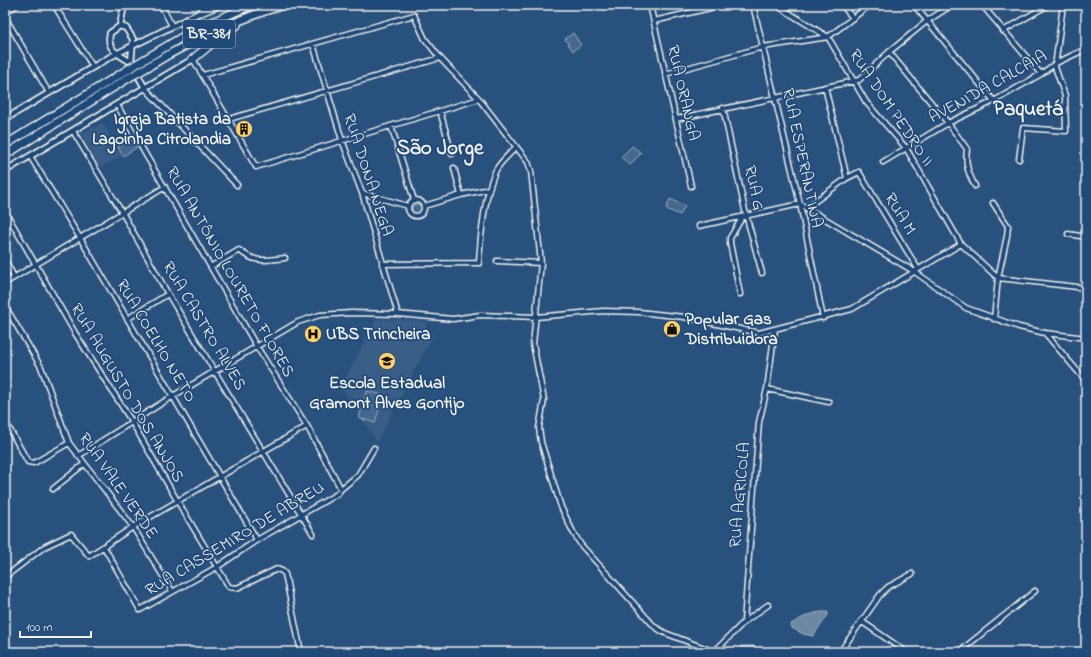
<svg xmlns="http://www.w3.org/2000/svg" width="1091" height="657" font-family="'Indie Flower',sans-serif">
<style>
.built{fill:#375d86}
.green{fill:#45688e;stroke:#9cacbb}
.water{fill:#6e88a2;stroke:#a4b2be}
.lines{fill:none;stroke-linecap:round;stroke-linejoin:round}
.minor-casing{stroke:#f4f1e8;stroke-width:7}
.tertiary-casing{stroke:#f4f1e8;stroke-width:8}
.motorway-casing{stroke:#f4f1e8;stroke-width:10}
.minor{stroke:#1f4a7a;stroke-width:4}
.tertiary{stroke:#1f4a7a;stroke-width:4.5}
.motorway{stroke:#1f4a7a;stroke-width:7}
.motorway-bridge-casing{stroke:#f4f1e8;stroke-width:10;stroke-linecap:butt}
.motorway-bridge{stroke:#1f4a7a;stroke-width:7}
.labels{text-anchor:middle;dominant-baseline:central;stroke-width:3.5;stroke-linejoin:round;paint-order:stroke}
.shield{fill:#1f4a7a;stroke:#b4bfc7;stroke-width:1}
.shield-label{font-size:16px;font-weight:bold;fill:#f4f1e8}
.street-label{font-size:17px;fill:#f4f1e8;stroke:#1f4a7a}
.poi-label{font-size:17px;font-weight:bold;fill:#f4f1e8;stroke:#1f4a7a;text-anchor:start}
.district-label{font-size:21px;font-weight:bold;fill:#f4f1e8;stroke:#1f4a7a}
</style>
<rect width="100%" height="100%" fill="#28517e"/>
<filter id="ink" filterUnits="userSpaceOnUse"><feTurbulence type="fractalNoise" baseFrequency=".025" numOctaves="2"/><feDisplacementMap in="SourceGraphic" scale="8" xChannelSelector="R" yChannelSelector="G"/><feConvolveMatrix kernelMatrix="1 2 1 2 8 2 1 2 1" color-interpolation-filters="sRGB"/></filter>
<g filter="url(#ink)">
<path class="built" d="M102,123L114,142L128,135L137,148L100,168L81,134Z
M376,319L426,321L427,332L433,335L377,442L341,387Z"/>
<path class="green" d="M573,33L581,45L573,51L565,39Z
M131,139L136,148L123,156L118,147Z
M632,146L641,153L630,165L621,157Z
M670,199L685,206L680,215L666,209Z
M412 209a5 5 0 1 1 10 0a5 5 0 1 1-10 0Z
M367,391L383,395L375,423L359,418Z"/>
<path class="water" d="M821,612H828V615L813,636L803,634L792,628L791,624C800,619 810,613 821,612Z
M741,646H754L755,652H740Z"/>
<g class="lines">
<defs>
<path id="minor" d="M54,5L93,67
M161,5L172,26
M650,5L691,186
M753,5L800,204L823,318
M776,5L828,37L866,102L906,148L961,244L998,278L1086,288
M842,5L853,18
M914,5L994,101
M982,5L1041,74
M5,12L17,5
M5,17L49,93
M654,21L723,5
M1003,31L1048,5
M313,44L342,140L362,193L398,314
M889,52L948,123L967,149C965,164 968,173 975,186
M193,59L256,167L479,99
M665,74L763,47L828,37L870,5
M203,75L414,15L425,39L440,58L479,99L528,162L531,171L541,263L533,344L544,400L539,428L541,442L561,507L573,532L581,545L655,627L665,633L715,652
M825,87L847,178
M145,88L237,185
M117,105L257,347L307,426L341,489L358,475L374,448
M723,108L746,215L762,273
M440,111L452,154
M229,119L440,58
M676,119L859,80L889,52L927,21L952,5
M391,126L414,200
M73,131L123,214L168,294L313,534
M30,156L80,238L257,540
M1019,159L1023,128L1066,131L1065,96L1055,67L1063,5
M883,162L948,123L994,101L1041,74L1056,63L1086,49
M454,168L461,195
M362,193L408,206
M408 208a8 8 0 1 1 16 0a8 8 0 1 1-16 0Z
M993,203L1008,226L1007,236L998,278L994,319
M424,206L461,195L489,189
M806,208L847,178L859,172L918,269
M5,211L75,333L132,422L178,502L229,587L237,588L277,569L282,571L285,574L301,652
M699,226L800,204L915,272L966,308L1019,327L1045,333L1086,338
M1068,234L1086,237
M5,260L14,277
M497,261L541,263
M382,264L479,263C480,239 485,192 496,170C500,162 510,154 516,147
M212,266L239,250C256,264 265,260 285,258
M5,283L165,187
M740,294L730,243V238L743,216
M5,306L41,367L69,443L133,527L172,591
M127,319L168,294
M1045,333L1086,381
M767,389L829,402
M5,421L28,462L34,463L69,443
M78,456L173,396L298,322L320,315L351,313L398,314L453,319L480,315L536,317L603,311L639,312L684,317L759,333L852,309L961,244
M53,489L84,464
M104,547L140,610L217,567L257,540L337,494L341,489
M5,577L44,547L71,534L89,556L133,527L307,426
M861,621L906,652
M744,622L768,605
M714,652L744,622L759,422L767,389L775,329
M840,652L880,595L888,587L912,574
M959,652L1035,591"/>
<path id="tertiary" d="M120,26L126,28L133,39L131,62C118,54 106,50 110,33Z
M120,26L124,5
M136,72L145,88
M5,119L110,57L201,12L205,5
M5,171L193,59"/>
<path id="motorway" d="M201,12L218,5
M193,59L222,35L237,25
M135,65L194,30L251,5
M139,72C184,44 232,21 283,5
M5,145L127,70
M5,155L130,77"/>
</defs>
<use href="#minor" class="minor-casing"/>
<use href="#tertiary" class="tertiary-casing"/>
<use href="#motorway" class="motorway-casing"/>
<use href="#minor" class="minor"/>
<use href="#tertiary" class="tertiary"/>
<use href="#motorway" class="motorway"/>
<defs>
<path id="motorway-bridge" d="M127,70L135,65
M130,77L139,72"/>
</defs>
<use href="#motorway-bridge" class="motorway-bridge-casing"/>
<use href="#motorway-bridge" class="motorway-bridge"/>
</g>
</g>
<defs>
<symbol id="building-disc" viewBox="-11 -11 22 22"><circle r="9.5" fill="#ffd166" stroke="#1f4a7a"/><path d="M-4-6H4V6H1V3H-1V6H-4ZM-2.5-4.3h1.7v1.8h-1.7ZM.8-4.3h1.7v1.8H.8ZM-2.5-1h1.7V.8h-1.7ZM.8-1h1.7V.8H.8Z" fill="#111"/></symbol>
<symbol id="shop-disc" viewBox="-11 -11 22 22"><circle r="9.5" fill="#ffd166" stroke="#1f4a7a"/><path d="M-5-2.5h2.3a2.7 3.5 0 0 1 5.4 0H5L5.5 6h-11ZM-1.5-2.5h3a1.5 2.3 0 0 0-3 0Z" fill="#111"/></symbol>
<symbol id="hospital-disc" viewBox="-11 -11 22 22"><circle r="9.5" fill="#ffd166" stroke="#1f4a7a"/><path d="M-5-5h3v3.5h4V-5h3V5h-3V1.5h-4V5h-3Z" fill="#111"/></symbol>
<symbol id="school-disc" viewBox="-11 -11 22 22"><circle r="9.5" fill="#ffd166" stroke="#1f4a7a"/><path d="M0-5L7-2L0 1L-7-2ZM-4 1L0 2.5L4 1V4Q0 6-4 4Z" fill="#111"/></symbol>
</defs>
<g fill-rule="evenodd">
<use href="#building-disc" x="234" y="119" width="20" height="20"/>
<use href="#shop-disc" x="662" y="319" width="20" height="20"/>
<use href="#hospital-disc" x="303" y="324" width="20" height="20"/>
<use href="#school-disc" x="377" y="351" width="20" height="20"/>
</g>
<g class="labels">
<rect class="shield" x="183" y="20" width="52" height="28" rx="3"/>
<g class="shield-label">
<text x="209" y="34">BR-381</text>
</g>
<g class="street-label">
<text transform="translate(988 87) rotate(-29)">AVENIDA CALCAIA</text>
<text transform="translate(683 93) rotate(77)">RUA ORANGA</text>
<text transform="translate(891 108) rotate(56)">RUA DOM PEDRO II</text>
<text transform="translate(802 158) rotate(78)">RUA ESPERANTINA</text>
<text transform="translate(368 175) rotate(72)">RUA DONA NEGA</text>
<text transform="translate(754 188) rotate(78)">RUA G</text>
<text transform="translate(900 214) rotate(59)">RUA M</text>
<text transform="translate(230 272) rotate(60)">RUA ANTÔNIO LOURETO FLORES</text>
<text transform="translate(204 326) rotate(59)">RUA CASTRO ALVES</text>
<text transform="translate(156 341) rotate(59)">RUA COELHO NETO</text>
<text transform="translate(127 393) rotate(59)">RUA AUGUSTO DOS ANJOS</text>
<text transform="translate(118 486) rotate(55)">RUA VALE VERDE</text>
<text transform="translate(740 495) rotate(-85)">RUA AGRICOLA</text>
<text transform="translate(235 539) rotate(-31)">RUA CASSEMIRO DE ABREU</text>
</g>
<g class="poi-label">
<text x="231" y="119" text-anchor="end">Igreja Batista da<tspan x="231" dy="20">Lagoinha Citrolandia</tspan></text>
<text x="685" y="319">Popular Gas<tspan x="685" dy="20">Distribuidora</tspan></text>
<text x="326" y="334">UBS Trincheira</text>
<text x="387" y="383" text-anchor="middle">Escola Estadual<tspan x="387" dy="20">Gramont Alves Gontijo</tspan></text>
</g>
<g class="district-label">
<text x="1028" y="110">Paquetá</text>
<text x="440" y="149">São Jorge</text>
</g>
</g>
<rect width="1091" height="657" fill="none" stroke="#1f4a7a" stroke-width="20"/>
<rect x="10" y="10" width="1071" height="637" fill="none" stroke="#f4f1e8" stroke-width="1.5" filter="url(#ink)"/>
<path d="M20 631v6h71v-6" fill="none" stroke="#f4f1e8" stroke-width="2"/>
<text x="26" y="631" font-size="12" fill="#f4f1e8" stroke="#1f4a7a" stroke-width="3" paint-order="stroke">100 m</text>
</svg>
